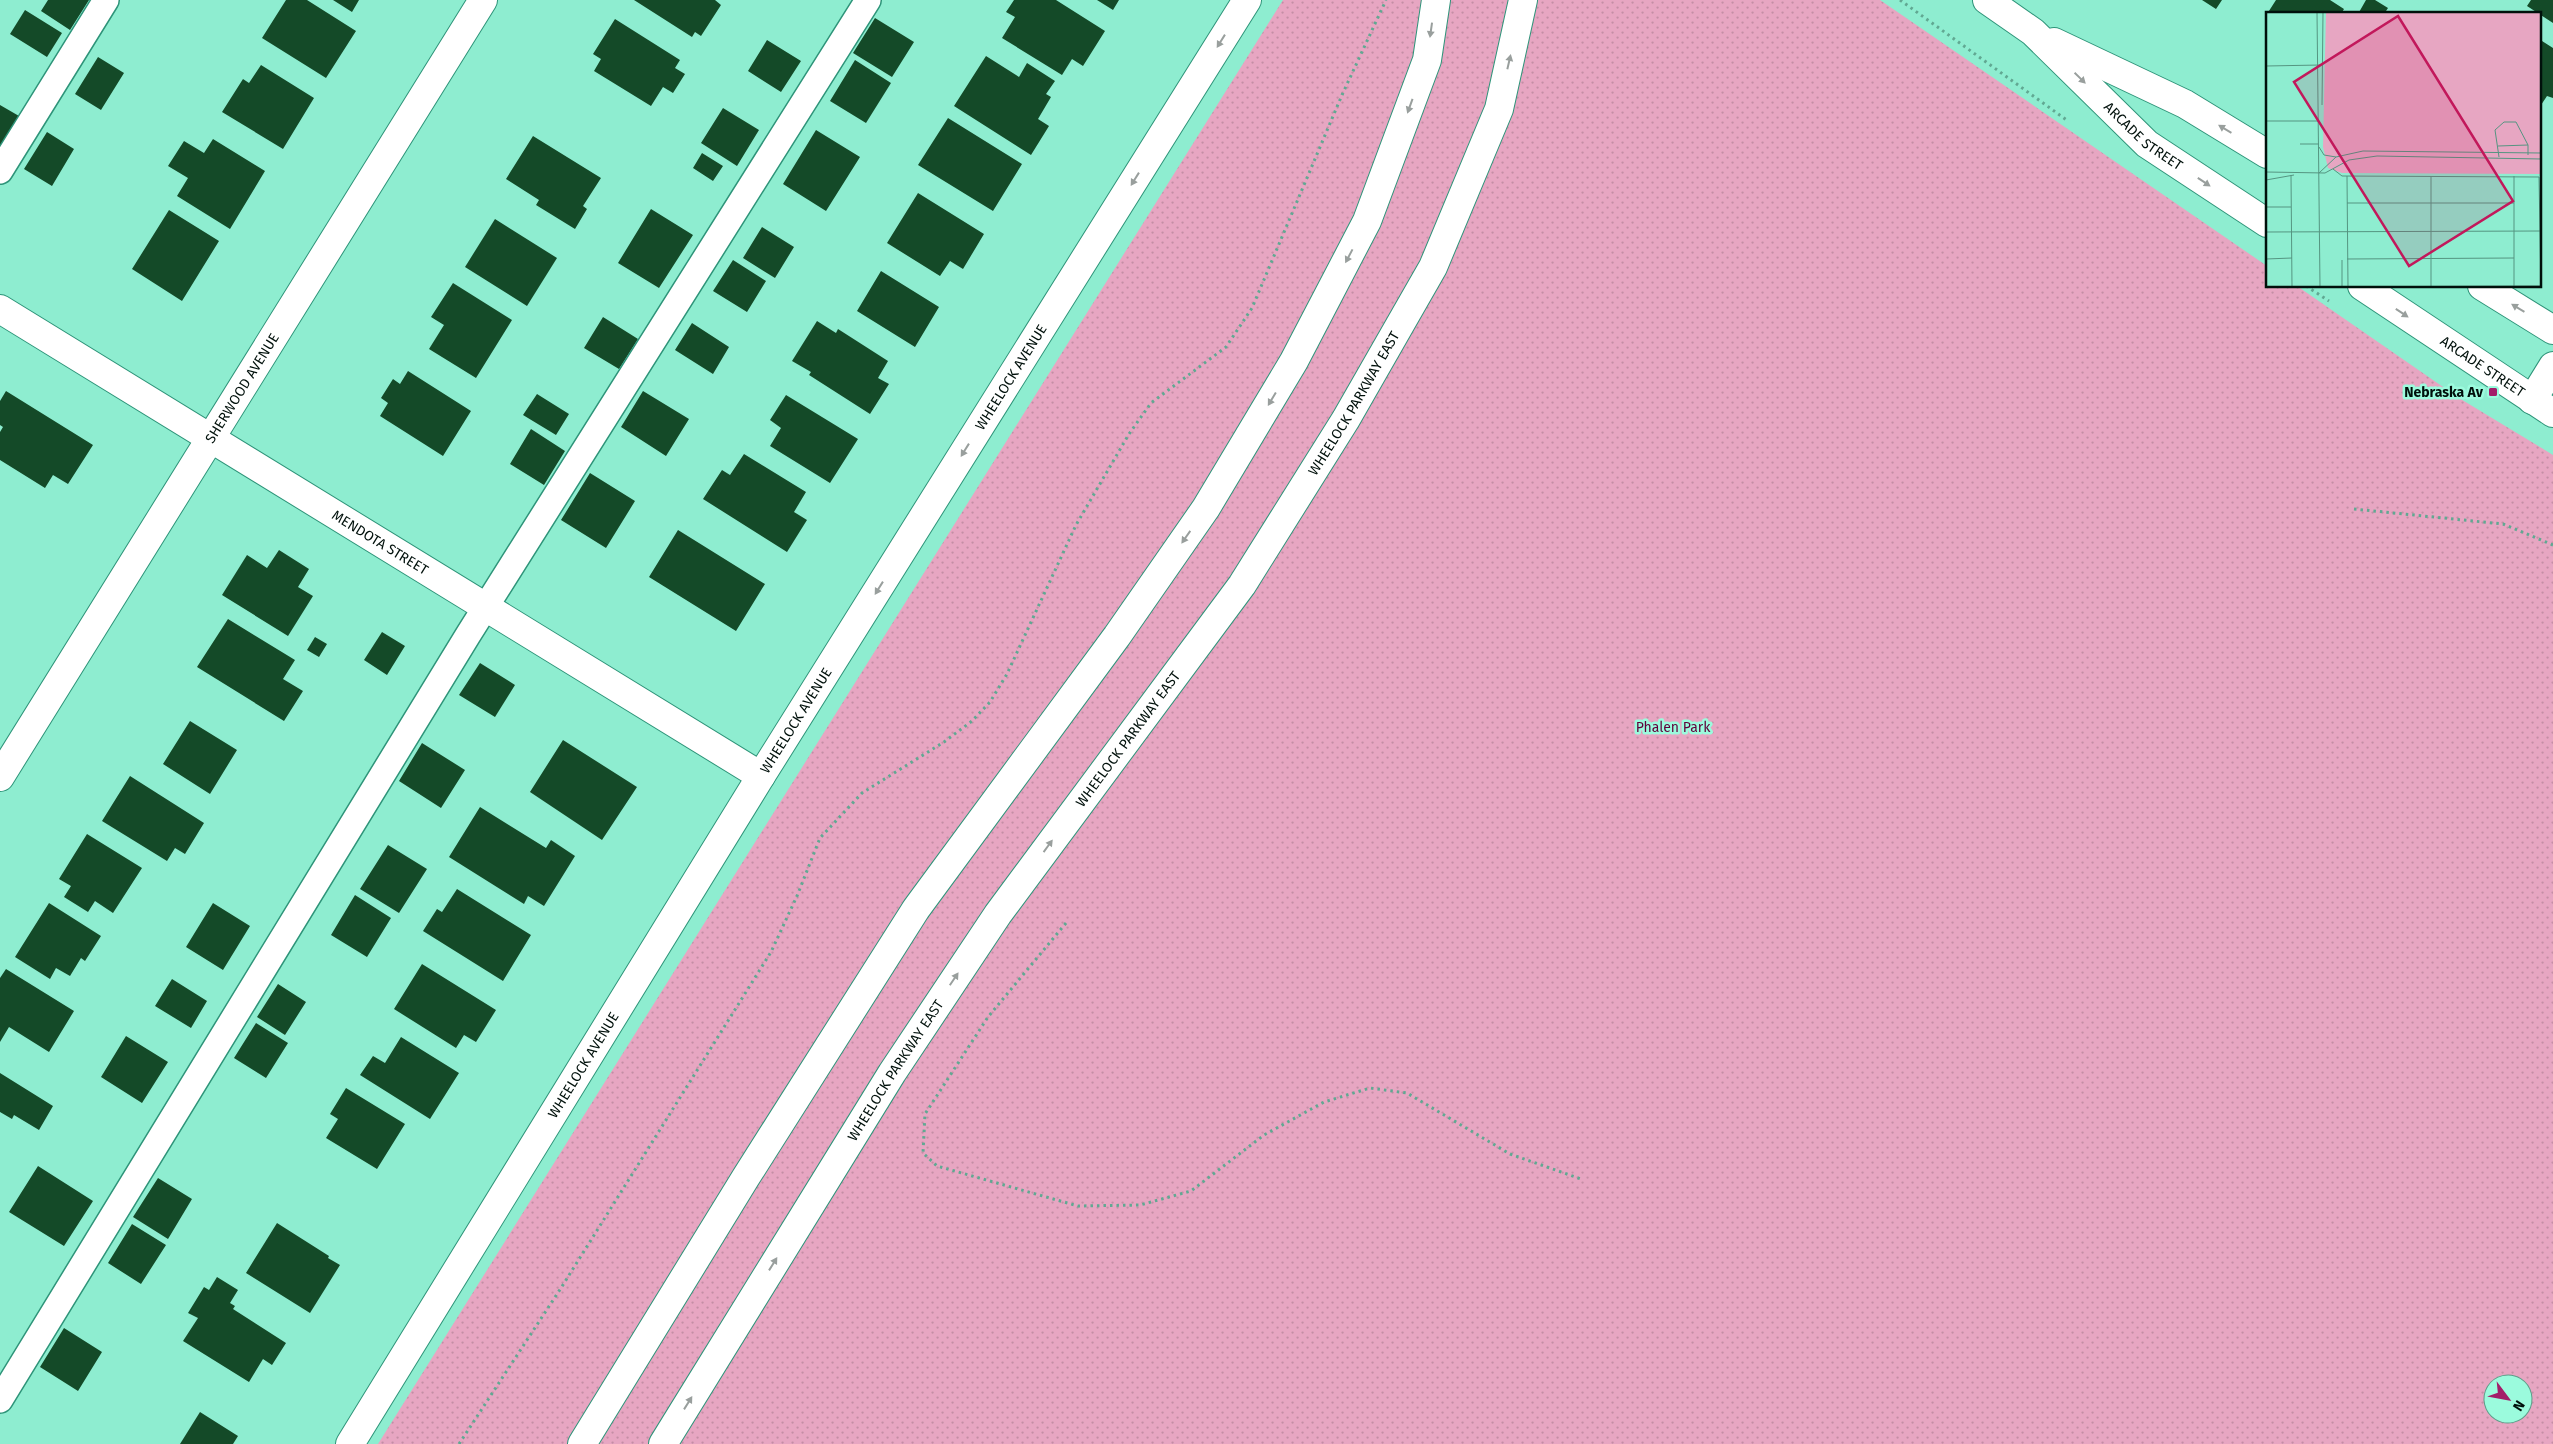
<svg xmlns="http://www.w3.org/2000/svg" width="2553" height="1444" font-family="'Fira Sans',sans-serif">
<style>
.park{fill:url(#park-dots);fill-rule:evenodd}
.building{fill:#144a28}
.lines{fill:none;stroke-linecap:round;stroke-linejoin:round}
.lane-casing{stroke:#2e9479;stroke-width:28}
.street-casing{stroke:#2e9479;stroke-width:30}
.secondary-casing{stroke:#2e9479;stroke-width:30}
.primary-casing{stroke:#2e9479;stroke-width:30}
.path{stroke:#61a892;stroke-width:3;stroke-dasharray:2.5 4;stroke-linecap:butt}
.lane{stroke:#fff;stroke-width:25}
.street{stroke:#fff;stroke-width:28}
.secondary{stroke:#fff;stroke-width:28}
.primary{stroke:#fff;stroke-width:28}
.oneway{fill:#999f9d}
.poi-dot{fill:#a31d69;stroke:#9bfbdd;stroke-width:2}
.labels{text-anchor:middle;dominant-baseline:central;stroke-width:5;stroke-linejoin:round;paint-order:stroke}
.street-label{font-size:14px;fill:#00100b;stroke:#9bfbdd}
.poi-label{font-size:14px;font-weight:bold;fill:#00100b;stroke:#9bfbdd;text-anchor:end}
.park-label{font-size:14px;fill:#60003a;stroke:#9bfbdd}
.inset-road{fill:none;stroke:#559581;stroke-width:1}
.view{fill:#c2185b;fill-opacity:0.15;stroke:#c2185b;stroke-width:2.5}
.inset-edge{fill:none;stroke:#00100b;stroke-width:2.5}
</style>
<defs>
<pattern id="park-dots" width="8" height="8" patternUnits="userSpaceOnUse" patternTransform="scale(1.25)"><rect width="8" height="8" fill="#e7a6c2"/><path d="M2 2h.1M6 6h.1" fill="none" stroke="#c48ea5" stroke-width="1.8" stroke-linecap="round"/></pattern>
</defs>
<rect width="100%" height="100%" fill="#8eedd0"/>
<path class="park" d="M1283,0H1880L2267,266V286H2297L2459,398L2553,455V1444H378ZM2493,1384H2523V1414H2493Z"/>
<path class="building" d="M48,0H89L70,30L41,11Z
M286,0H307L356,31L326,78L262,38Z
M333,0H359L352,12Z
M634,0H715L721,5L701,36L695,32L692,37Z
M1014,0H1056L1105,31L1083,66L1072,59L1062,75L1002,38L1015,17L1006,12Z
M1097,0H1119L1113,10Z
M2202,0H2222L2216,9Z
M2276,0H2330L2344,9L2341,14H2267Z
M2366,0H2375L2388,8L2384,14H2358Z
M2531,0H2553V23L2527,6Z
M25,10L62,33L47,57L10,34Z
M875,18L914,42L892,77L853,53Z
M615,19L680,60L675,68L685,74L673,93L663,87L651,106L594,71L601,59L593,54Z
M767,40L801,61L781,92L748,71Z
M2542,41L2553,48V98L2547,96L2539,108V46Z
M986,56L1019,77L1027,63L1055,81L1046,94L1051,97L1038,119L1049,126L1031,155L954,106Z
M98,57L124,73L101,110L75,94Z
M855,60L891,83L866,123L830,101Z
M261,65L314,98L283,149L222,112L243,79L249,83Z
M0,105L19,116L0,148Z
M723,108L759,130L737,166L701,143Z
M948,118L1022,164L993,211L918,165Z
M816,130L860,157L826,211L783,184Z
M47,132L74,149L52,186L24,169Z
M533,136L601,178L583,206L587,209L575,229L536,205L539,200L506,179Z
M213,139L265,171L230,229L177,196L188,178L168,166L184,141L204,153Z
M702,153L723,166L713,181L693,168Z
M918,193L984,234L963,269L950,261L940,276L887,243Z
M651,209L693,235L659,288L618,263Z
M169,210L219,241L182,301L132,269Z
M495,219L557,258L527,306L465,267Z
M762,227L794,247L775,278L743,258Z
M733,260L766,281L747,312L713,291Z
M881,271L939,307L915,347L857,311Z
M453,283L512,320L476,378L429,349L444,325L431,317Z
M603,317L638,339L619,369L584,348Z
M817,321L836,333L838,329L888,361L878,378L889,384L870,414L809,375L811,372L792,361Z
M692,323L729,347L713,374L675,350Z
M408,371L471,411L443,456L380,416L388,403L381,398L393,379L400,384Z
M6,391L93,445L68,484L53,475L45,488L0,460V432L3,427L0,425V401Z
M643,391L689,419L666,456L621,427Z
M537,394L569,414L556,435L523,415Z
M786,395L858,439L830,483L770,446L781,428L770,420Z
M531,429L565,451L544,485L510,464Z
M744,454L806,492L794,512L807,520L787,552L703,499L722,470L730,475Z
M590,473L635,501L606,548L561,520Z
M678,530L765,584L736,631L649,577Z
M279,550L309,569L298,587L313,596L288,636L222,595L247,555L267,568Z
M228,619L295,660L283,679L303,691L284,721L197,667Z
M382,632L405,646L387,675L364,660Z
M315,637L327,644L319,657L307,650Z
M480,663L515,685L495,717L459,695Z
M190,721L237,750L210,794L163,764Z
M563,740L637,787L602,840L530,792Z
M422,743L465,770L441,808L399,781Z
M130,776L204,823L185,854L175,848L167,861L102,821Z
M480,807L546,848L551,840L575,856L544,906L528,896L524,904L449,857Z
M87,834L142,868L113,913L95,901L88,912L64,897L71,886L59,879Z
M388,845L427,869L399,913L360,889Z
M457,889L531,935L503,981L423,931L437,909L442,912Z
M355,895L391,918L367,957L331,935Z
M49,903L101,936L85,961L81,958L70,976L56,968L50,979L15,957Z
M213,903L250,926L223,970L186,947Z
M422,964L496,1010L476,1042L464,1035L456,1048L394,1009Z
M6,969L74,1011L49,1052L9,1027L0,1042V978Z
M172,979L207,1001L191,1028L155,1006Z
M278,984L306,1002L285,1035L257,1017Z
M256,1023L288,1043L266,1078L234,1058Z
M126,1036L168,1062L142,1103L101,1077Z
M401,1037L459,1073L430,1119L360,1075L373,1056L385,1063Z
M0,1073L53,1106L39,1130L14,1115L12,1119L0,1112Z
M346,1088L405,1124L377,1169L326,1138L338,1119L330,1114Z
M38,1166L93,1201L64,1246L9,1212Z
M158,1178L192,1199L168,1239L133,1217Z
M277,1223L329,1256L328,1258L340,1265L310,1313L246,1273Z
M132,1224L166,1245L141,1284L108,1263Z
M217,1277L238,1290L230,1303L235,1306L233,1309L286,1343L272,1365L263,1359L249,1382L183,1341L198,1318L188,1313L204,1287L209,1290Z
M64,1328L102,1352L78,1391L40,1367Z
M200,1412L238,1436L233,1444H180Z"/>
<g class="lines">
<defs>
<path id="lane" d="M0,171L106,0
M0,1400L468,635L868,0"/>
<g id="street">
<path id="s1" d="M0,309L761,776"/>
<path d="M2532,400L2553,366"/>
<path id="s2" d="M0,777L483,0"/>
<path id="s3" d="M350,1444L761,776L1247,0"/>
</g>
<g id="secondary">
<path d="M582,1444L746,1177L916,909L1117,636L1206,508L1294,361L1367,221L1427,60L1436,0"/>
<path id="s4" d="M663,1444L892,1073L998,914L1242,585L1346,419L1433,267L1499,109L1523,0"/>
</g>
<g id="primary">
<path id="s5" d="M1987,0L2033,32L2147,144L2267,223"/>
<path d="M2054,42L2185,104L2267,154"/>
<path id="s6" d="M2362,286L2553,413"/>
<path d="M2482,286L2553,330"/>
</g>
</defs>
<use href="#lane" class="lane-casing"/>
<use href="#street" class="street-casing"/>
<use href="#secondary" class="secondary-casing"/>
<use href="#primary" class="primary-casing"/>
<path class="path" d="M1900,0L2068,121
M2306,286L2329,301
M2354,509L2503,524L2553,545
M1066,923L988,1017L925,1114L923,1153L937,1166L1078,1206L1140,1205L1191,1191L1264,1135L1324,1102L1370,1088L1407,1093L1510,1154L1581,1179
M459,1444L561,1288L771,952L797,896L820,838L862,793L944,742L972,721L990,702L1007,674L1076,525L1129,434L1151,403L1226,347L1252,308L1342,95L1386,0"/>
<use href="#lane" class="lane"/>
<use href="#street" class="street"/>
<use href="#secondary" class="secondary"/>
<use href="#primary" class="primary"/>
</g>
<defs><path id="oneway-solid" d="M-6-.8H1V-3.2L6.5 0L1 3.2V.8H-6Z" transform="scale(1.25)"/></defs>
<g class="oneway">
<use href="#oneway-solid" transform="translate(1431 30) rotate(98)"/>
<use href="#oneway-solid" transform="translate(1221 41) rotate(122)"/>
<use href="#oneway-solid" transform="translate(1509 62) rotate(-77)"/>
<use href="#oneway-solid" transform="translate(2080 78) rotate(44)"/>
<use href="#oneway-solid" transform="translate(1410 106) rotate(110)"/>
<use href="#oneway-solid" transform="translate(2225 129) rotate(-149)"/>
<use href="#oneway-solid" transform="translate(1135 179) rotate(122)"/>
<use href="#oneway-solid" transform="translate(2204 182) rotate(34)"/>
<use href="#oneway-solid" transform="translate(1349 256) rotate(118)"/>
<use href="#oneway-solid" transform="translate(2518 308) rotate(-149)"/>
<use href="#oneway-solid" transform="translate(2402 313) rotate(34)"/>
<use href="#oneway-solid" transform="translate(1272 399) rotate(121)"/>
<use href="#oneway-solid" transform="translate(965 450) rotate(122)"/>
<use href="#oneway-solid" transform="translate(1186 537) rotate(125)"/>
<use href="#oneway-solid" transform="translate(879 588) rotate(122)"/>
<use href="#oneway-solid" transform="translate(1048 846) rotate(-54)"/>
<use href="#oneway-solid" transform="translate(954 979) rotate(-56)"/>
<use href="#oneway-solid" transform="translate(773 1264) rotate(-58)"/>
<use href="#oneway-solid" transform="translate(688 1403) rotate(-58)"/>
</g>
<rect class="poi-dot" x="2488" y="387" width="10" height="10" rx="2.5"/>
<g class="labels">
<g class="street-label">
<text stroke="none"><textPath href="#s5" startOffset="208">ARCADE STREET</textPath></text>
<text stroke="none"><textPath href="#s6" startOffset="145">ARCADE STREET</textPath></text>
<text stroke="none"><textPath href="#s3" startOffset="1255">WHEELOCK AVENUE</textPath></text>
<text stroke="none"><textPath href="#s2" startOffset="458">SHERWOOD AVENUE</textPath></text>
<text stroke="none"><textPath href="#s4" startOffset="1250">WHEELOCK PARKWAY EAST</textPath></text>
<text stroke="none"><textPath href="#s1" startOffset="446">MENDOTA STREET</textPath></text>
<text stroke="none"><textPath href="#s3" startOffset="850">WHEELOCK AVENUE</textPath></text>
<text stroke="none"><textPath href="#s4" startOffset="845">WHEELOCK PARKWAY EAST</textPath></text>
<text stroke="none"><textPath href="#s3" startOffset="445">WHEELOCK AVENUE</textPath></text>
<text stroke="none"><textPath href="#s4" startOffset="440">WHEELOCK PARKWAY EAST</textPath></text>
</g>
<g class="poi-label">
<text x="2483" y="392">Nebraska Av</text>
</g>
<g class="park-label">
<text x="1673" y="727">Phalen Park</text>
</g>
</g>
<g transform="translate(2266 12)">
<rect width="275" height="275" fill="#8eedd0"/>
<path d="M60,0H275V162L76,161L62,156L57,135Z" fill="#e7a6c2"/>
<path class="inset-road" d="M51,0L54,275M0,54L55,53M56,93L57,0M0,109H53M34,132H53M232,134L262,133M53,135L58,143L70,145M233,145L229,118L238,110H250L262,133V143M67,157L76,164L273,165L275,275M0,160L59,161L83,148L111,144L275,147M53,161L70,145L97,139L275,141M25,163L26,275M81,164L82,275M165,164V275M248,164V275M0,168L28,163M81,191H248M0,195H25M0,220L274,219M0,247L26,246M81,247L248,246M76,248V274M31,275L275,274"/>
<path class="view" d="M132,4L247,189L143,254L28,70Z"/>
<rect width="275" height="275" class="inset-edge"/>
</g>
<g transform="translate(2508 1399) rotate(122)"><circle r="24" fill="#9bfbdd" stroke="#5d9d89"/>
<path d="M0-4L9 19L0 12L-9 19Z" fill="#a31d69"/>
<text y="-8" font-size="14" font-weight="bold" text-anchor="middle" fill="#00100b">N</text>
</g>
</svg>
